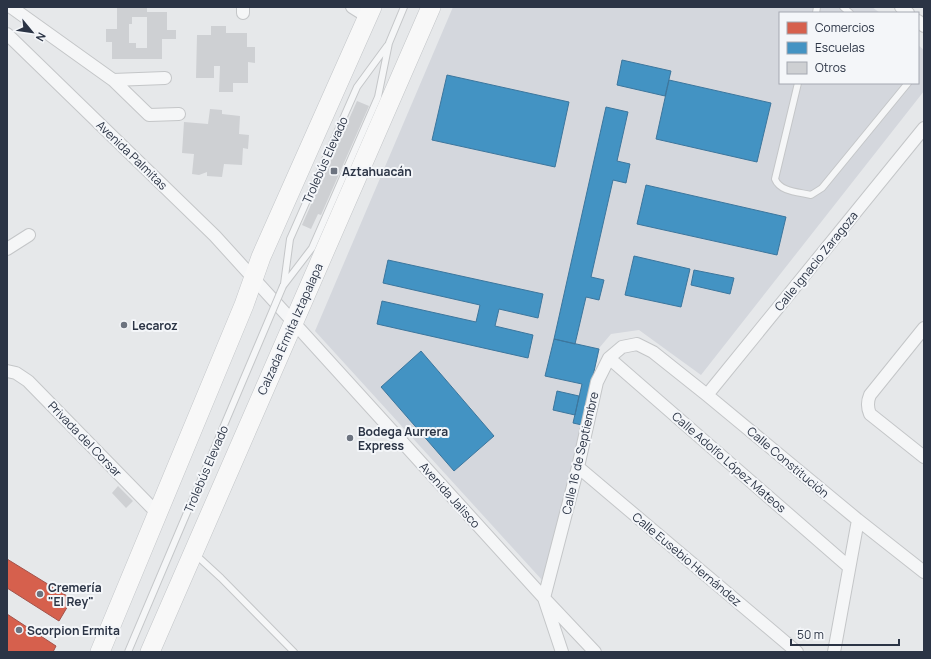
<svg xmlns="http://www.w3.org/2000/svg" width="931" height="659" font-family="Manrope,sans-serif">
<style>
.built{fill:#d4d7dd}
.shops{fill:#d6604d;stroke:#a3534b}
.schools{fill:#4393c3;stroke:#3c769d}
.building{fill:#ced0d3;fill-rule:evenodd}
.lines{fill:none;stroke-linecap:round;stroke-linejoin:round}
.lane-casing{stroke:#c4c6c8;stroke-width:8}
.street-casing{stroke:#c4c6c8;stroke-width:14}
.primary-casing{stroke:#c2c5c8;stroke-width:20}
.lane{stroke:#f5f6f7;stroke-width:6}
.street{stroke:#f5f6f7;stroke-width:12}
.primary{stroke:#f8f8f8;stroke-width:19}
.lane-bridge-casing{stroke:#c4c6c8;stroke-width:8;stroke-linecap:butt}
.lane-bridge{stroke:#f5f6f7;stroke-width:6}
.poi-dot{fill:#6c737f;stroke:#f4f6f9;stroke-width:1.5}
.labels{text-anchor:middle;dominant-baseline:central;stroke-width:4;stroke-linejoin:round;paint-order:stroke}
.street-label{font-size:12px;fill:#2b3445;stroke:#f4f6f9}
.poi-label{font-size:12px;font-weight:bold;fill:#2b3445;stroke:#f4f6f9;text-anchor:start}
</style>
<rect width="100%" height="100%" fill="#e6e8ea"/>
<path class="built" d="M453,7H872L880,13H780V83H918V45L924,50V91L701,375L639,330L611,334L600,347L572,469L542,580L315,331Z"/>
<path class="shops" d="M7,559L72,599L59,621L7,588Z
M7,614L56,646L53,652H7Z"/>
<path class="schools" d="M622,60L671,71L665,96L617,85Z
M447,75L569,102L555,167L432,140Z
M669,80L771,103L757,162L656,139Z
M606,107L628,112L617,161L630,164L626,183L613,180L591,277L604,280L599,300L586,297L575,344L554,339Z
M646,185L786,217L777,255L637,224Z
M634,256L690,269L681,307L625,295Z
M388,260L543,294L538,318L499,309L495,326L533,335L528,358L377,324L382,301L476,322L480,305L383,283Z
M694,270L734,278L730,294L691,285Z
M554,339L599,349L582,425L573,423L582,384L545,376Z
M421,351L494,436L454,471L381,387Z
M557,391L579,396L575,415L553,410Z"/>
<path class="building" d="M117,7H147V12H167V30H176V39H162V59H112V42H106V29H117ZM132,17H147V48H136V43H129V24H132Z
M211,26H226V33H247V47H255V63L248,62V83H233V92H219L220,66H214V78H196L197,35H211Z
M357,101L369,106L321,215L318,214L311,229L302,225Z
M210,109L222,110V114L240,116L239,134L249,135L248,149L243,148L242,165L224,164L222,177L207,176V172L199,175L192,174L194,154L182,153L184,122L208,124Z
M118,486L133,501L126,508L112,493Z"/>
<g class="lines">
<defs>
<path id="lane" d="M843,7L850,13
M816,13L817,7
M798,83L775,179C780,192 799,192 811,195L822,188L908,83
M284,284L290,239L357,87L387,46
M283,286L312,248L378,97L389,43L404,7
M196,555L221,578L294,652"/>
<path id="street" d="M11,7L113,80L149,115L179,114
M243,7V13
M352,7L368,17
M901,7L908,13
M918,21L924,26
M7,34L215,236L544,598L562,652
M113,80L165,78
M7,249L29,235
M924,328L870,395C867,402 867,407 870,414L924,457
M609,358L849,567
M7,371L16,373L28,381L158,514
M707,395L924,128
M578,467L797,652
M595,652L544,598L578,467L597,382L609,358L622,347L637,344L653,352L707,395L858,520L924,572
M834,652L858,520"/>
<path id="primary" d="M100,652L244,305L261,257L372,7
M150,652L431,7"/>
</defs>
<use href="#lane" class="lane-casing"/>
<use href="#street" class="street-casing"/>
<use href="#primary" class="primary-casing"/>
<use href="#lane" class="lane"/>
<use href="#street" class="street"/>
<use href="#primary" class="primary"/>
<defs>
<path id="lane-bridge" d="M128,652L283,286"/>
</defs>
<use href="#lane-bridge" class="lane-bridge-casing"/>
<use href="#lane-bridge" class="lane-bridge"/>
</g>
<g class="poi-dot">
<rect x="330" y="167" width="8" height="8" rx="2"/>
<circle cx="124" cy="325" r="4"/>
<circle cx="350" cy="438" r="4"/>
<circle cx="40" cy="594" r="4"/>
<circle cx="19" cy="630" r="4"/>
</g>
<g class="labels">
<g class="street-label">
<text transform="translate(132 155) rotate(44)">Avenida Palmitas</text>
<text transform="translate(325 160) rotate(-66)">Trolebús Elevado</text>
<text transform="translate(816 261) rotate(-51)">Calle Ignacio Zaragoza</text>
<text transform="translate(290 329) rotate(-66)">Calzada Ermita Iztapalapa</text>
<text transform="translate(85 439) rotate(46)">Privada del Corsar</text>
<text transform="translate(580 453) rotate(-77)">Calle 16 de Septiembre</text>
<text transform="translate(729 462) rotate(41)">Calle Adolfo López Mateos</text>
<text transform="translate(788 462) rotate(40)">Calle Constitución</text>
<text transform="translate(206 469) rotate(-67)">Trolebús Elevado</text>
<text transform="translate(450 495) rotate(48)">Avenida Jalisco</text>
<text transform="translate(687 559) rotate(40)">Calle Eusebio Hernández</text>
</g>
<g class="poi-label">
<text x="342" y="171">Aztahuacán</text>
<text x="132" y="325">Lecaroz</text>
<text x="358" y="431">Bodega Aurrera<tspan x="358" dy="14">Express</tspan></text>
<text x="48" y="587">Cremería<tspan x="48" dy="14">"El Rey"</tspan></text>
<text x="27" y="630">Scorpion Ermita</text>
</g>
</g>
<rect width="931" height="659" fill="none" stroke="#2b3445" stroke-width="16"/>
<rect x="779" y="12" width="140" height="72" fill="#f4f6f9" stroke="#a4a8b1"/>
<rect x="787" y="22" width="20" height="12" fill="#d6604d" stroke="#a4a8b1"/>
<text x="815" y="32" font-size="12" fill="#2b3445">Comercios</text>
<rect x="787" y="42" width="20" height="12" fill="#4393c3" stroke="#a4a8b1"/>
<text x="815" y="52" font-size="12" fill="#2b3445">Escuelas</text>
<rect x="787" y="62" width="20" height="12" fill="#ced0d3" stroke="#a4a8b1"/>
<text x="815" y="72" font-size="12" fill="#2b3445">Otros</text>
<g transform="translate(32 32) rotate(119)" stroke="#f4f6f9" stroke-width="3" paint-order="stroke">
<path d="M0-3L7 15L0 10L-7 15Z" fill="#2b3445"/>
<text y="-6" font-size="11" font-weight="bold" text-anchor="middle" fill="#2b3445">N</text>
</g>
<path d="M791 639v6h108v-6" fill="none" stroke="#2b3445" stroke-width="2"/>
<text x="797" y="639" font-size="12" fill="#2b3445" stroke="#f4f6f9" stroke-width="3" paint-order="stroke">50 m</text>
</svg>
